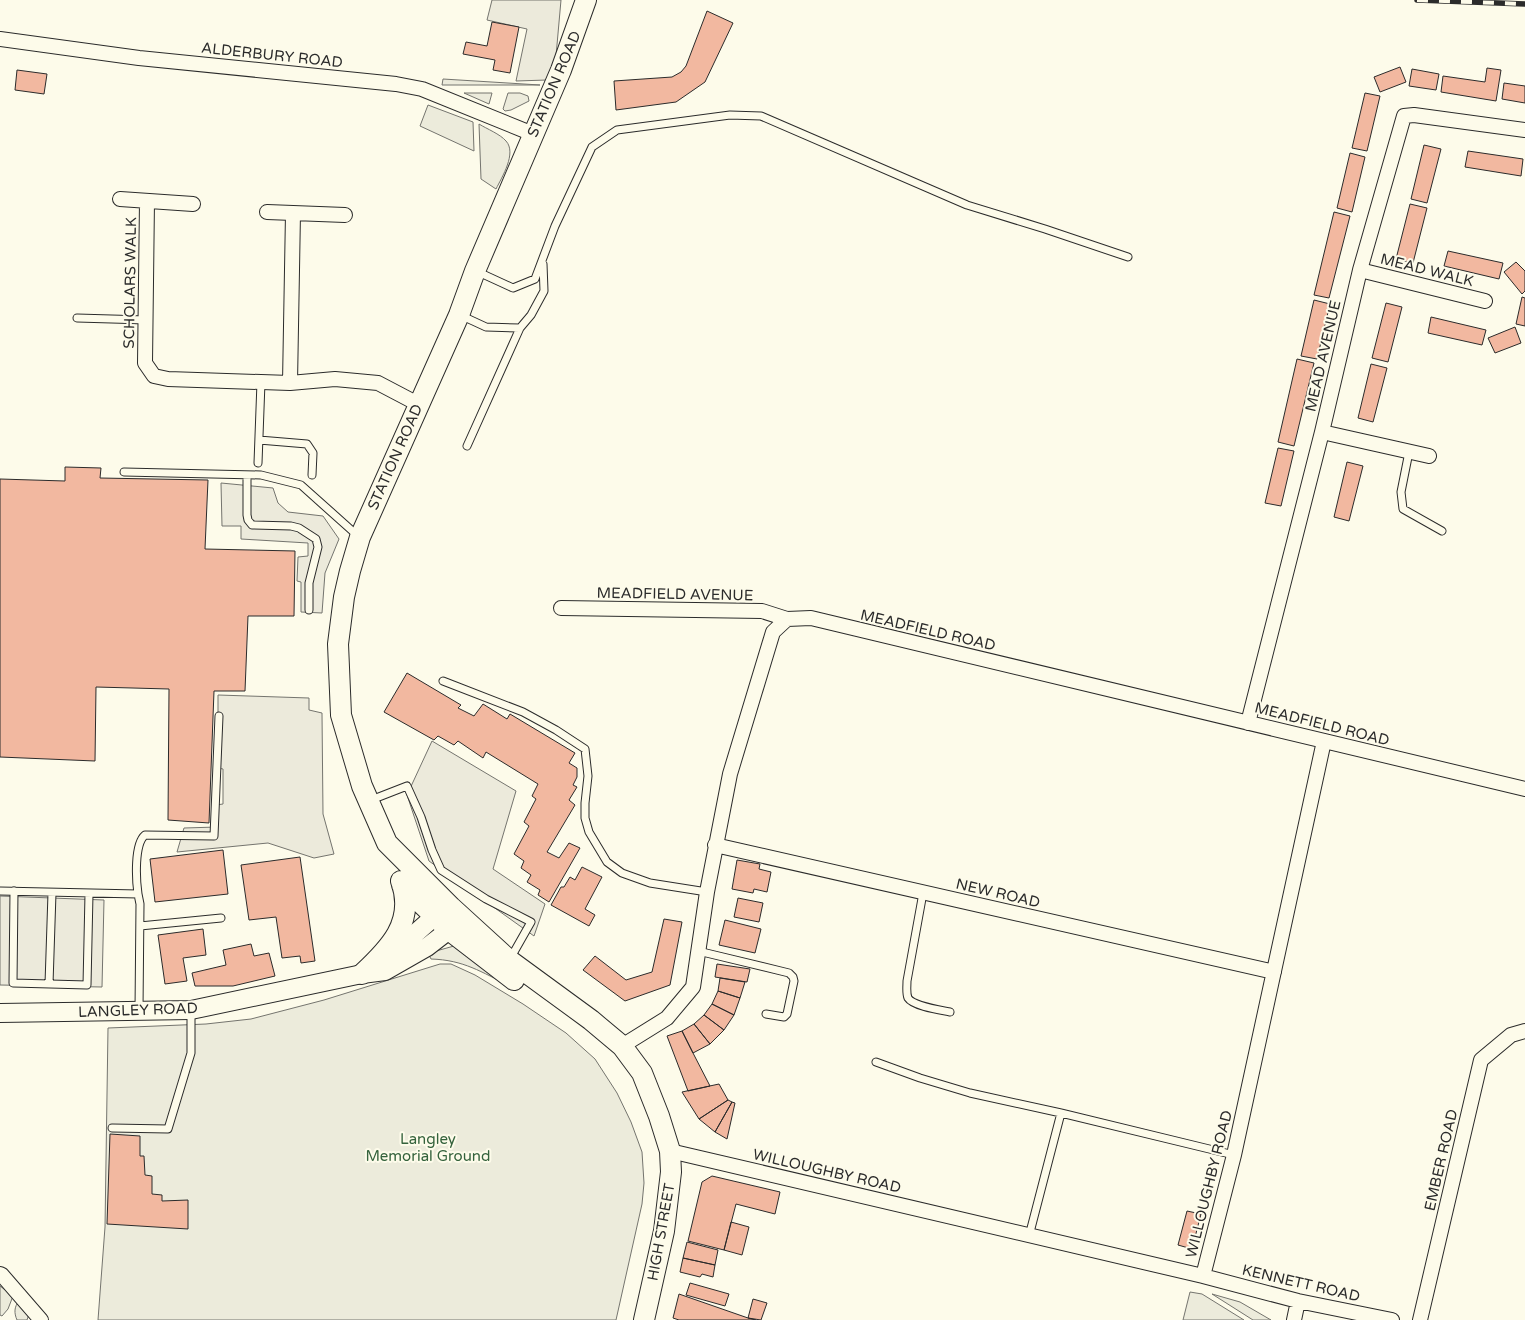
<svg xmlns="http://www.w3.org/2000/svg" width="1525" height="1320" font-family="'Varela Round',sans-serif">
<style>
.green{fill:#ecebdb;stroke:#74746e}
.parking{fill:#eceadb;stroke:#74746e}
.building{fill:#f2b8a0;stroke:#2b2b2b}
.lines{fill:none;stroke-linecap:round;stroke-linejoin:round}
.service-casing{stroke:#2b2b2b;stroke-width:9}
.minor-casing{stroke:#2b2b2b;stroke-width:16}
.tertiary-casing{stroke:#2b2b2b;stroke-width:20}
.secondary-casing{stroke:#2b2b2b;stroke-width:22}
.service{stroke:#fdfbea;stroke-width:7}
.minor{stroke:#fdfbea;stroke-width:14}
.tertiary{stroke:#fdfbea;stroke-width:18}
.secondary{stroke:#fdfbea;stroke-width:20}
.rail-casing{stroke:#2b2b2b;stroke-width:5.5}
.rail{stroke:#fdfbea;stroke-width:4;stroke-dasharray:11;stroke-linecap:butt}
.labels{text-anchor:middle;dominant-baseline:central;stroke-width:4;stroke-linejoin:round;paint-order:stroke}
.street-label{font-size:15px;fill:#2b2b2b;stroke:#fdfbea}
.park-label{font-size:15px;fill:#34623c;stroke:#fdfbea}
</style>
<rect width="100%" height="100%" fill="#fdfbea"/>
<path class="green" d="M443,79L540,85H442Z
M464,93H492L489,104Z
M508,93H520L528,96L529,101L511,110L505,111L503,109Z
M428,105L473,122L474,151L420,126Z
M479,124C487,129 500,134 506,141C517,153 502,177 496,189L481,179Z
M454,946L463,948L510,986C481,972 464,960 431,959L429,955L436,951Z
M440,964H451L475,975L523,1004L566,1033L595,1059L617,1093L631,1122L642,1152L644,1183L642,1204L616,1320H98L105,1227L108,1028L206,1024L251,1019L324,1000Z
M0,1286L13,1296L8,1309L2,1316L0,1315Z
M1190,1292L1202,1294L1244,1320H1183Z
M1212,1294L1240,1302L1271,1320H1253Z
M19,1301L29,1314L27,1320H17C14,1313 14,1307 19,1301Z"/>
<path class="parking" d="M492,0H561L556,56L547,80L516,81L527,29L487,20Z
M221,483L273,488L278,503L288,512L323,516L339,539L325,573L322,613L301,612V582L297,581L298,557L308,556V543L241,539V526H222Z
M218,695L309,698V710L322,713L323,814L334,854L314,858L268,843L177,852L184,828L217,827L216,805L223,804V769L218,768Z
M432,741L516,791L493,869L545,904L534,936L429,861L407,795Z
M0,896L104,900L102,987L0,985Z"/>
<path class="building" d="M707,11L733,23L705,82L676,102L616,110L614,81L672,77L681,72L686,66Z
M492,22L519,27L510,73L493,70L495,60L463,54L466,42L487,46Z
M1400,67L1406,82L1380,92L1374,77Z
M1487,68L1501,70L1496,101L1441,92L1443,76L1485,82Z
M1412,69L1439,74L1436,90L1409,86Z
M17,70L47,74L44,94L15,90Z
M1504,83L1525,86V103L1502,99Z
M1365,93L1380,96L1367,151L1352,148Z
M1424,145L1441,149L1427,203L1411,199Z
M1468,151L1523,159L1521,176L1465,167Z
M1350,153L1365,157L1352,212L1337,208Z
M1410,204L1427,208L1413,263L1396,259Z
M1334,212L1350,216L1329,298L1314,295Z
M1448,251L1503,263L1499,279L1444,266Z
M1516,262L1525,271V291L1522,294L1504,272Z
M1522,297L1525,298V326L1516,324Z
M1314,300L1330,304L1317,359L1301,356Z
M1386,303L1402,307L1388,362L1372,358Z
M1431,317L1486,330L1482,345L1428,333Z
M1515,327L1521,343L1495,353L1488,338Z
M1297,359L1314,363L1294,446L1278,442Z
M1371,364L1387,368L1373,422L1358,418Z
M1278,448L1294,451L1281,506L1265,503Z
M1347,462L1363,466L1349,521L1334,517Z
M65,467L101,468L100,478L208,480L205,549L295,551L294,616H248L245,691H214L209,823L168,820L169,689L96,687L95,761L0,757V479L65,481Z
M407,673L461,705L458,708L474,716L483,704L507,719L510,714L575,753L569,763L577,768V777L573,785L577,787L569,800L575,805L547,852L559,858L569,843L580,848L549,902L538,895L540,890L527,882L531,875L521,868L524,861L514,854L529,826L524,822L536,799L532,796L538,784L486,752L483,758L458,741L454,745L438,736L434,740L384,712Z
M223,850L228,894L155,902L150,859Z
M300,857L315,961L301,963L300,956L282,958L276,917L249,920L241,865Z
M737,860L760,864L759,869L771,872L767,892L754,889L753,893L732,889Z
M582,867L602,877L585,909L595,915L589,926L551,905L561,887H564L570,877L575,880Z
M738,898L763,903L759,922L734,917Z
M664,919L682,922L670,985L625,1001L583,970L595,956L626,980L652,972Z
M725,920L761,929L755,953L719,945Z
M203,929L206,955L183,958L187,981L165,984L158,935Z
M251,944L254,956L269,953L275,976L233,986H195L192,973L226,965L223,950Z
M717,964L750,969L747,982L715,977Z
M720,978L745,982L740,998L718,991Z
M718,991L740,998L734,1015L712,1004Z
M712,1004L734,1015L724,1030L704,1015Z
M704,1015L724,1030L710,1044L694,1024Z
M694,1024L710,1044L693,1053L682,1031Z
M682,1031L693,1053L710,1086L688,1091L667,1036Z
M719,1084L728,1100L699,1119L682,1092Z
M728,1100L732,1102L715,1132L699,1119Z
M732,1102L735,1103L727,1139L715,1132Z
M110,1134L140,1136V1156H144L145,1175L152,1176V1194L162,1195V1201L188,1200V1229L107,1224Z
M712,1176L780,1192L775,1214L736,1204L724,1250L688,1241L702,1182Z
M1187,1211L1201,1214L1192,1249L1178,1245Z
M731,1222L749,1227L742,1255L724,1250Z
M687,1242L718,1250L715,1265L683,1258Z
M683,1258L715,1265L713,1277L702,1274L700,1277L680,1272Z
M690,1283L729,1294L725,1306L686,1295Z
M679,1294L748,1318L756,1320H679L673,1318Z
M753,1299L767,1303L761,1320L748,1318Z"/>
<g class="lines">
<defs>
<path id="service" d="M476,271L513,288L535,279L555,226L592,147L617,130L730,115L761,116L967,205L1045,229L1128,257
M460,315L486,327L520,328L531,315L544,291L543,264
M77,318L146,320
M259,440L307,444L313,453L312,475
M467,446L520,328
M1409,452L1401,492L1403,509L1442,531
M258,463L261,382
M124,472L261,475L301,485L358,536
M247,475V515L248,520L252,525L291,526L299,528L316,539L318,547L309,583V610
M443,681L523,712L556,730L585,749L588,776L585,803V818L589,832L607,862L622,873L650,883L707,892
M371,800L407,786L421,817L432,850L441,870L486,899L531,922L510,959
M0,891L138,894L140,904L139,1010
M14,891L13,983L87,985L89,894
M923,893L907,981C907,987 906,993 908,998C913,1006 940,1010 950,1012
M138,894C136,880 134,844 145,835L214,836L219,716
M140,926L221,918
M698,951L789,973L793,977L794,981L787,1014L784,1017L766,1014
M49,984L52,893
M876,1062L920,1078L970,1093L1061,1113L1234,1155
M112,1128L168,1129L191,1053V1010
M1029,1236L1061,1113"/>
<path id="minor" d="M0,39L139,58L396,84L422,89L533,134
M120,199L193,204
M147,201L145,363L154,376L168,379L290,383L335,379L378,383L418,404
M267,212L345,215
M1360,270L1485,301
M290,383L293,213
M1322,432L1429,456
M561,608L762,611L787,619L811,618L1525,789
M1248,723L1322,432L1360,270L1404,116L1414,115L1525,130
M715,845L1274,972
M622,1046L667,1018L693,987L707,892L730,774L773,632L787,619
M670,1151L1203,1276L1234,1155L1324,741
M0,1274L2,1275L41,1320
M1203,1276L1298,1301L1392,1320
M1294,1320L1298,1301
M1420,1320L1481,1060L1511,1035L1525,1031"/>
<path id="tertiary" d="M382,963L435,916L447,910
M0,1013L191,1010L362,974L385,971L427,947L449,930L451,916"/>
<path id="secondary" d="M586,0L561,70L475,271L459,315L360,537L350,571L344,597L338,644L341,715L362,786L387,843L451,907L509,960L591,1020L622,1046L642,1073L659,1116L670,1151L671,1172L664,1231L644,1320
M402,885L449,930L514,980
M362,974C389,949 416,922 401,881"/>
</defs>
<use href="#service" class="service-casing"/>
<use href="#minor" class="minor-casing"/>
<use href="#tertiary" class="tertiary-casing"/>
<use href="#secondary" class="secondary-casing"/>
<use href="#service" class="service"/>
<use href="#minor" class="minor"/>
<use href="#tertiary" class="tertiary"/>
<use href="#secondary" class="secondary"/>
<defs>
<path id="rail" d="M1417,0L1525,4"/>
</defs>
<use href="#rail" class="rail-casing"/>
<use href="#rail" class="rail"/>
</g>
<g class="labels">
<g class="street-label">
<text transform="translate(272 55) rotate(6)">ALDERBURY ROAD</text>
<text transform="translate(554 84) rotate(-67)">STATION ROAD</text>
<text transform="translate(1427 270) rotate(14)">MEAD WALK</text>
<text transform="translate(130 283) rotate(-89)">SCHOLARS WALK</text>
<text transform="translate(1323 356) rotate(-77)">MEAD AVENUE</text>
<text transform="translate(395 457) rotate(-66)">STATION ROAD</text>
<text transform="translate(675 594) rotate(1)">MEADFIELD AVENUE</text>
<text transform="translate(928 630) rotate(13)">MEADFIELD ROAD</text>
<text transform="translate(1322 724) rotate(14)">MEADFIELD ROAD</text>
<text transform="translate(998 893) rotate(13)">NEW ROAD</text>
<text transform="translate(138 1010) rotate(-2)">LANGLEY ROAD</text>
<text transform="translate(1441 1160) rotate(-77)">EMBER ROAD</text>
<text transform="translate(827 1171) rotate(13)">WILLOUGHBY ROAD</text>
<text transform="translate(1209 1184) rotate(-76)">WILLOUGHBY ROAD</text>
<text transform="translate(661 1232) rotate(-80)">HIGH STREET</text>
<text transform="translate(1301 1283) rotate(13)">KENNETT ROAD</text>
</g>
<g class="park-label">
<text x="428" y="1139">Langley<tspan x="428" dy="17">Memorial Ground</tspan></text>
</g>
</g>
</svg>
